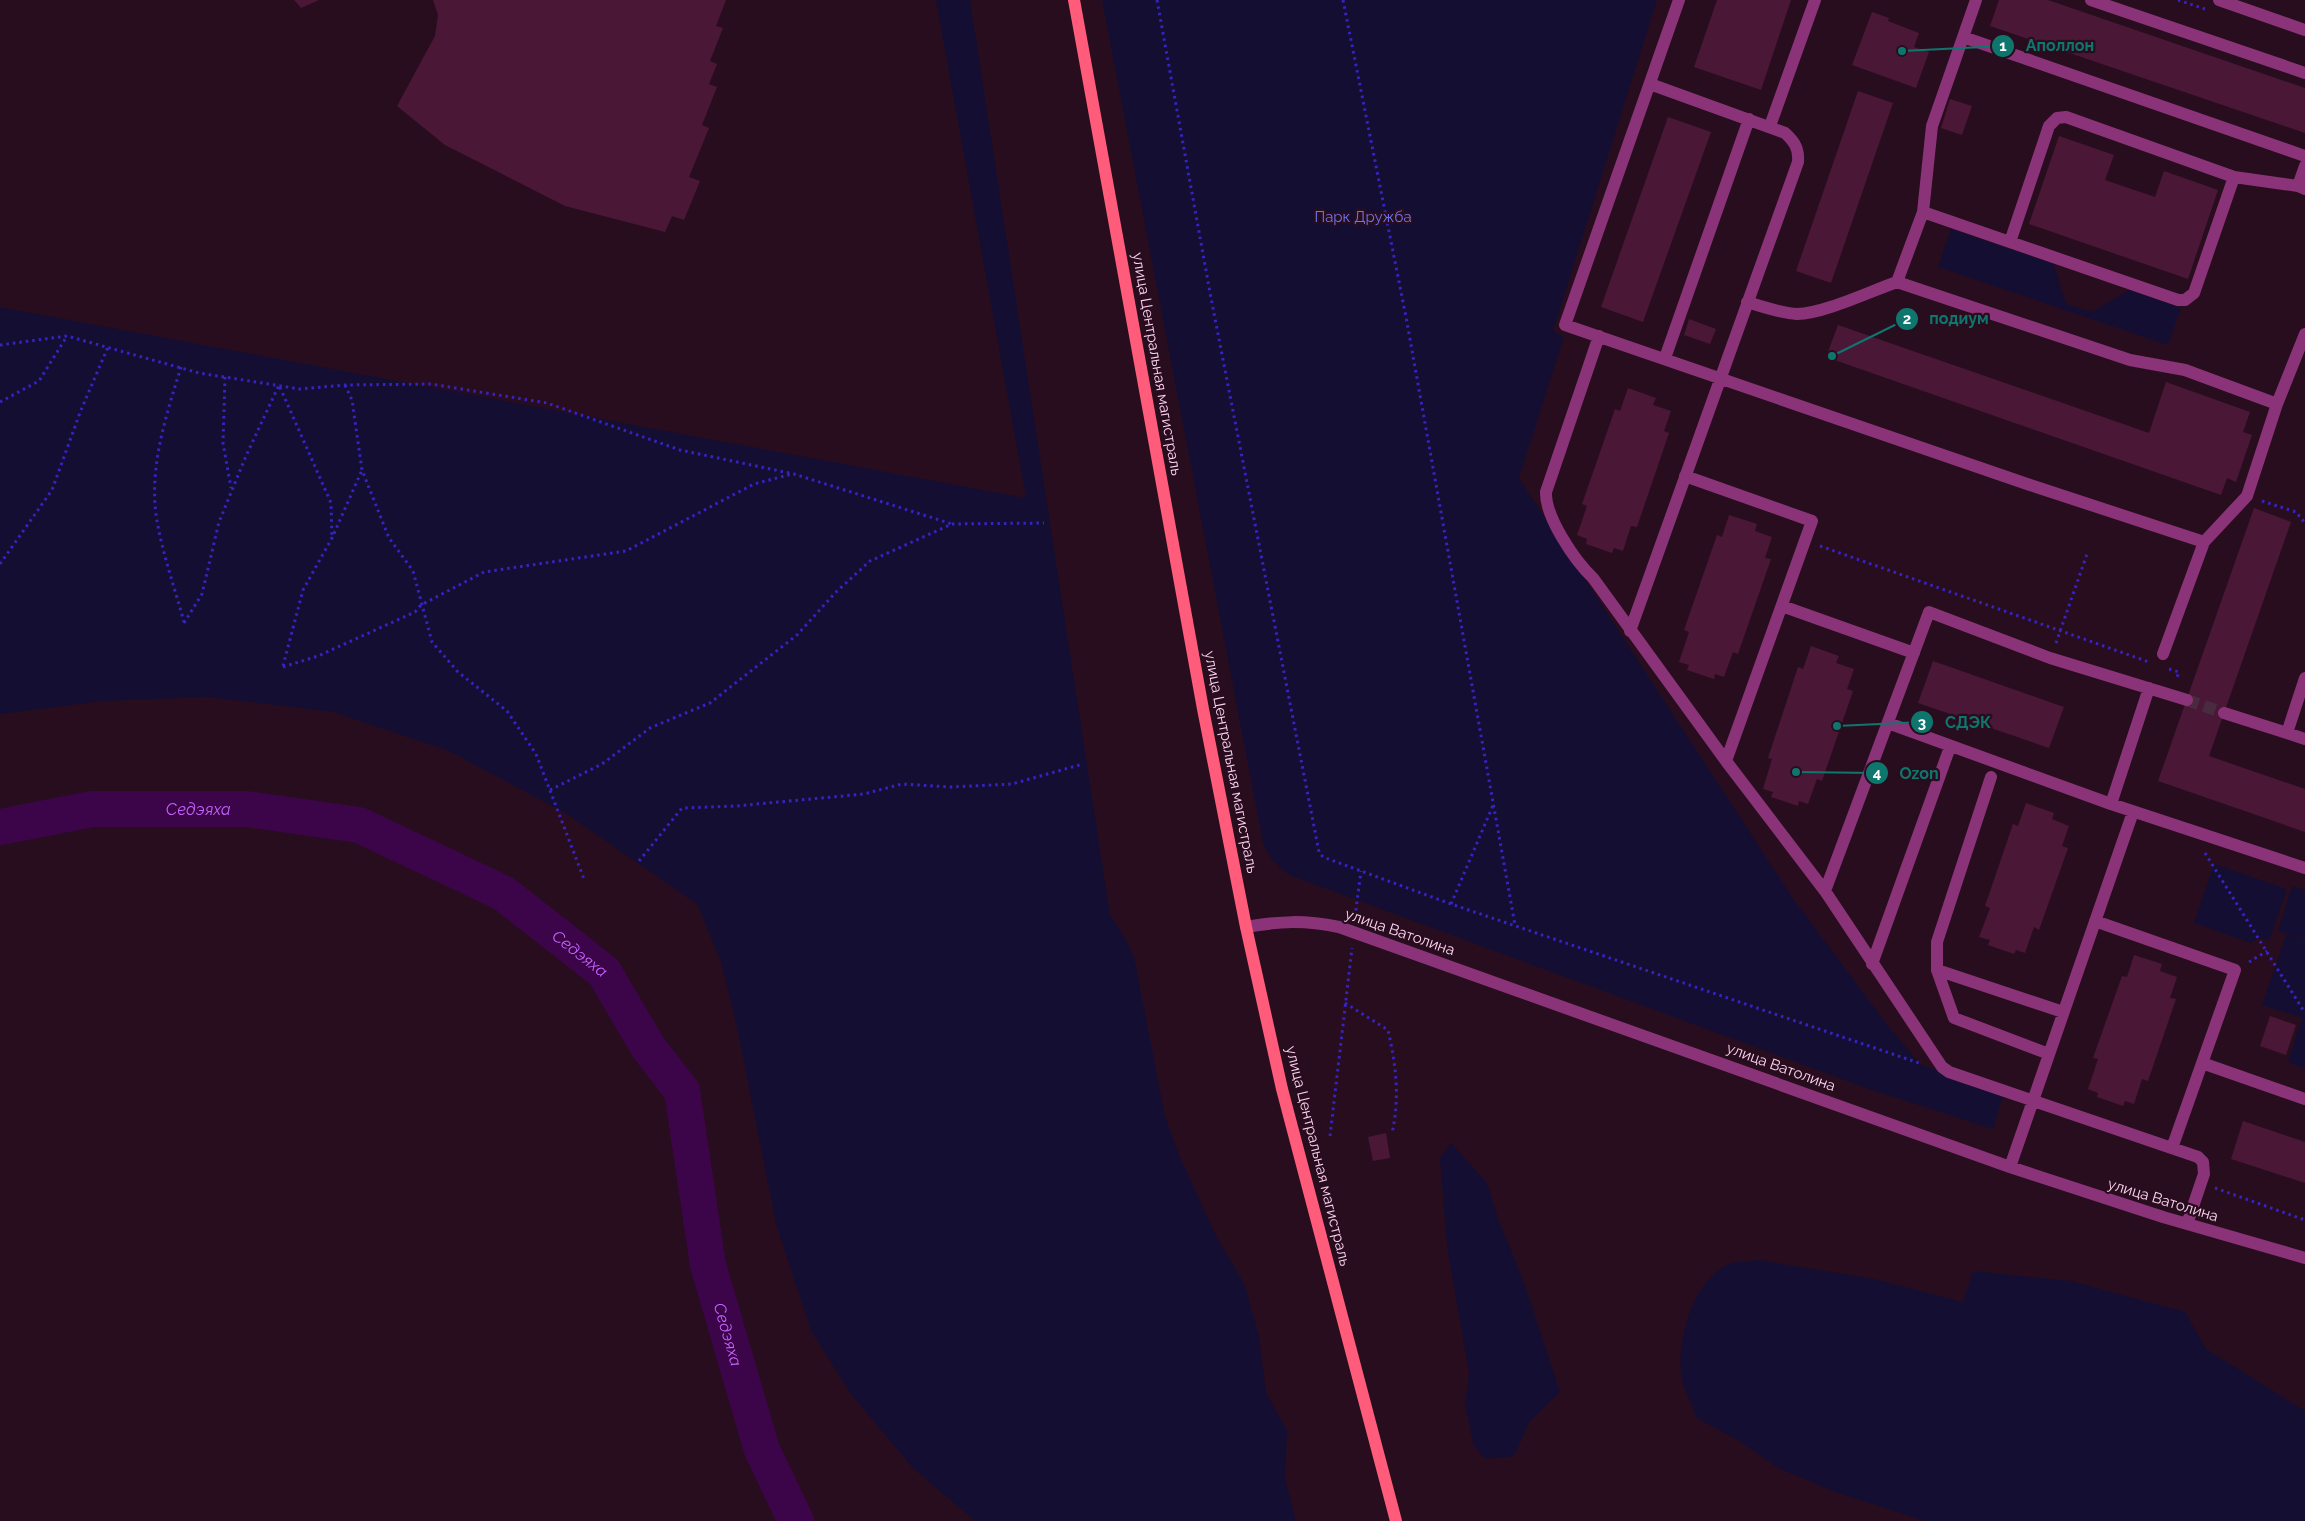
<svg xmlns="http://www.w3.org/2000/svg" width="2305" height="1521" font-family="Raleway,sans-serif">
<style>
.green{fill:#140f32}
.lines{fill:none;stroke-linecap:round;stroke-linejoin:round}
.river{stroke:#3c0549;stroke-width:36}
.building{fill:#4b1737}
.minor-tunnel{stroke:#482b3e;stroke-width:12;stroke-dasharray:12 6;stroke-linecap:butt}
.path{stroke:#3623c4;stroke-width:3;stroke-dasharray:2.5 4;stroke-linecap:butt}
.minor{stroke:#8b3378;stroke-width:12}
.major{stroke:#ff5b7a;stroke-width:12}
.labels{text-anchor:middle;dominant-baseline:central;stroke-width:4.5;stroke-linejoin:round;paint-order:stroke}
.park-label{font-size:15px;fill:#6d76ee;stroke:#280d1e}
.street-label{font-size:15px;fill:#ffd4f2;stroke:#280d1e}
.water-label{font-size:16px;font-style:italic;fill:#c762ff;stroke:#280d1e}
.leader{fill:none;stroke:#0f766e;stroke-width:2}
.callout-dot{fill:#0f766e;stroke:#280d1e;stroke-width:2}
.mark-label{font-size:15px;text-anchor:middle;font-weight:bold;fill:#fff}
.callout-label{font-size:16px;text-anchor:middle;font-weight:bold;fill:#0f766e;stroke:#280d1e;stroke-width:4.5;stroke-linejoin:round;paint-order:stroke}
</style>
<rect width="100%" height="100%" fill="#280d1e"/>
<path class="green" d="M936,0H970L1110,915L1125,938L1134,957L1165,1116L1179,1155L1215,1234L1245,1285L1259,1337L1266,1392L1287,1431L1285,1479L1296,1521H975L913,1468L851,1394L811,1331L776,1224L736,1023L721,962L697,904L565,813L449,751L333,712L207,697L103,701L0,714V307L1026,498Z
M1102,0H1657L1553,331L1564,337L1519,478L1794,900L1889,1027L1920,1064L2003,1095L1993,1129L1869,1089L1289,875L1272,860L1263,843Z
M1951,229L2054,264L2066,304L2092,312L2129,290L2181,308L2168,345L1938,267Z
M2214,864L2287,889L2269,941L2258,938L2251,943L2194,923Z
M2292,886L2305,890V940L2278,931Z
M2286,935L2305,941V1068L2288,1062L2302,1018L2262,1005Z
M1451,1143L1487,1183L1499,1221L1525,1285L1560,1392L1530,1421L1514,1456L1485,1459L1474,1446L1465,1406L1469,1373L1447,1247L1440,1158Z
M1759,1260L1874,1279L1963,1302L1973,1271L2071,1281L2185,1312L2206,1349L2305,1411V1521H1925L1835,1492L1778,1468L1739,1441L1697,1418C1692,1404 1683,1389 1681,1374C1677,1339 1693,1280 1729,1264C1737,1261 1750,1261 1759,1260Z"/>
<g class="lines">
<path class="river" id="s1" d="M0,827L92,809H247L359,825L503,893L604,972L648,1047L682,1091L708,1265L762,1450L796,1521"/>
</g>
<path class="building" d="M294,0H319L301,8Z
M433,0H726L716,26L723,28L710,61L717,64L709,84L717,87L702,125L709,128L689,177L700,181L684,220L672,216L665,232L565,206L445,145L397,106L435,36L438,15Z
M1717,0H1791L1761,90L1694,67Z
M1999,0H2048L2305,88V133L1990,26Z
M1872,12L1889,18L1888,21L1919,33L1914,47L1929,52L1916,88L1852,65Z
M1858,91L1893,103L1831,283L1796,271Z
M1950,99L1972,106L1962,135L1941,128Z
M1668,117L1711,132L1643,322L1601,307Z
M2059,136L2114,155L2105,180L2155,197L2164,171L2218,190L2188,279L2029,224Z
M1689,319L1716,329L1710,344L1684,335Z
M1838,325L2149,433L2166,382L2250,412L2243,432L2252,435L2236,482L2227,478L2221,495L1826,357Z
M1628,388L1656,398L1653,405L1671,411L1664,431L1669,433L1637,527L1631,526L1623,551L1614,548L1612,553L1586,544L1587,539L1577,535L1587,506L1582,504L1615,409L1620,411Z
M2254,508L2291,522L2209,756L2305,789V832L2158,781Z
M1729,515L1757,524L1755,531L1772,537L1765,558L1771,559L1738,654L1733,652L1724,677L1715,674L1714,679L1687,670L1689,665L1679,662L1689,632L1684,630L1717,535L1722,537Z
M1811,646L1839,656L1836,663L1854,669L1847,689L1853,691L1822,781L1817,779L1808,804L1799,801L1798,806L1771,797L1773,792L1763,789L1772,759L1768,758L1798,667L1803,669Z
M1933,661L2064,707L2049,748L1918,703Z
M2026,803L2054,813L2052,819L2069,826L2062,846L2068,848L2039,930L2034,927L2025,953L2016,950L2014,954L1988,945L1990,940L1979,937L1990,908L1985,906L2013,824L2018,826Z
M2134,955L2162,964L2160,971L2177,977L2170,998L2176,999L2148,1081L2142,1079L2134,1104L2125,1101L2123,1106L2097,1097L2098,1093L2088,1089L2098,1059L2093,1058L2122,976L2127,977Z
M2270,1016L2296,1025L2286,1055L2260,1046Z
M2243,1121L2305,1142V1183L2231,1159Z
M1386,1133L1390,1158L1373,1161L1368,1137Z"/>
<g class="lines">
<path class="minor-tunnel" d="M2187,700L2224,713"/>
<path class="path" d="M1157,0L1211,298L1319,852L1323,857L1451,904L1919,1063
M1343,0L1406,317L1515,925
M2178,0L2205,9
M0,345L67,336L199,373L300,389L345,385L431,384L547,403L680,450L794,474L952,524
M181,367C166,416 148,469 157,521C163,555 175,589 184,622
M225,377L223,443L231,488
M345,385L352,400L362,470L389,538L413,571L432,642L458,672L507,711L536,754L584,879
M0,402L39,381L67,336
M2262,501L2296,512L2305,523
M1820,546L2149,662
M0,564L52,490L81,410L108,347
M184,623L202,594L219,522L246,456L279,385L331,503L332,538
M2056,643L2087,554
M283,666L303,590L332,538L362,470
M283,667L318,656L415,612L421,605L484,572L626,551L754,484L792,474
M2169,669L2179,672L2176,680
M550,790L602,764L650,728L710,703L797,635L835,593L870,561L952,524L1044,523
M2205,853L2305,1013
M639,861L682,808L736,806L864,794L902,784L950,787L1012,784L1083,764
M1451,904L1494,803
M1355,917L1361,871
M2249,962L2267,951
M1345,1003L1388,1030C1396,1065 1400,1098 1392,1133
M1330,1136L1352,948
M2215,1188L2305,1220"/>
<path class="minor" d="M1679,0L1565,325L2030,485L2204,542L2163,654
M2091,0L2305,73
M2219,0L2305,30
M1963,37L2305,156
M1770,126L1815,0
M2305,166L2298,186L2305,189
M1923,212L2178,300H2185L2194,293L2234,177
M2010,242L2049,126L2057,118L2066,117L2234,177L2298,186
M1897,282L2130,360L2185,370L2277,404L2247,496L2204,542
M1747,302C1763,307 1780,313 1797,314C1823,314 1871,291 1897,282L1923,212L1932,126L1976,0
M1599,336L1546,492C1545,517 1575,561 1593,578L1726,761L1825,891
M1665,358L1749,119
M2277,404L2305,334
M1685,476L1812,521L1726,761
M1782,606L1914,653
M1630,631L1798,162C1799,149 1795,142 1785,133L1650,84
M2305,678L2287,733L2305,739
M2149,688L2111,804L2305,868
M2187,700L2050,658L1929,612L1825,891L1942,1067L1949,1072L2198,1157L2203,1162L2204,1174L2187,1224
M2224,713L2287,733
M1888,723L2111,804
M1991,777L1937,942V970L2063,1012
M2095,921L2235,970L2172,1148
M1246,927C1281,921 1304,920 1339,927L2010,1167L2163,1217L2305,1258
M1872,964L1950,747
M1937,970L1954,1018L2049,1054
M2202,1063L2305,1099
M2010,1167L2133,812"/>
<path class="major" d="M1074,0L1203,709L1246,927L1282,1089L1396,1521"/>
</g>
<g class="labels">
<g class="park-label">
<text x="1363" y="217">Парк Дружба</text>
</g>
<g class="street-label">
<text transform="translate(1157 364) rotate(80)">улица Центральная магистраль</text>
<text transform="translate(1231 762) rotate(79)">улица Центральная магистраль</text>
<text transform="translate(1400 932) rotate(19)">улица Ватолина</text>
<text transform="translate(1781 1067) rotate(20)">улица Ватолина</text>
<text transform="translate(1318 1156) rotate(76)">улица Центральная магистраль</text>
<text transform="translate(2163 1200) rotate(17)">улица Ватолина</text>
</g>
<g class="water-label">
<text stroke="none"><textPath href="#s1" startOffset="200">Седэяха</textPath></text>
<text stroke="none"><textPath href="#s1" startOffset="619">Седэяха</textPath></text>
<text stroke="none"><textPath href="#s1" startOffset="1040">Седэяха</textPath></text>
</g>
</g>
<path class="leader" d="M1902 51L2003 46M1832 356L1907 319M1837 726L1922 722M1796 772L1877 773"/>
<g class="callout-dot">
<circle cx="1902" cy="51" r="5"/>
<circle cx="1832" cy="356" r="5"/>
<circle cx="1837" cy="726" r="5"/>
<circle cx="1796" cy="772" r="5"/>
<circle cx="2003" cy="46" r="12"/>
<circle cx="1907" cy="319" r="12"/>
<circle cx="1922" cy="722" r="12"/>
<circle cx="1877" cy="773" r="12"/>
</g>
<g class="mark-label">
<text x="2003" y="51">1</text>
<text x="1907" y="324">2</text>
<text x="1922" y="728">3</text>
<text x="1877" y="778">4</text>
</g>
<g class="callout-label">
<text x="2060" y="51">Аполлон</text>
<text x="1959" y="324">подиум</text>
<text x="1968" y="728">СДЭК</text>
<text x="1919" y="779">Ozon</text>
</g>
</svg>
